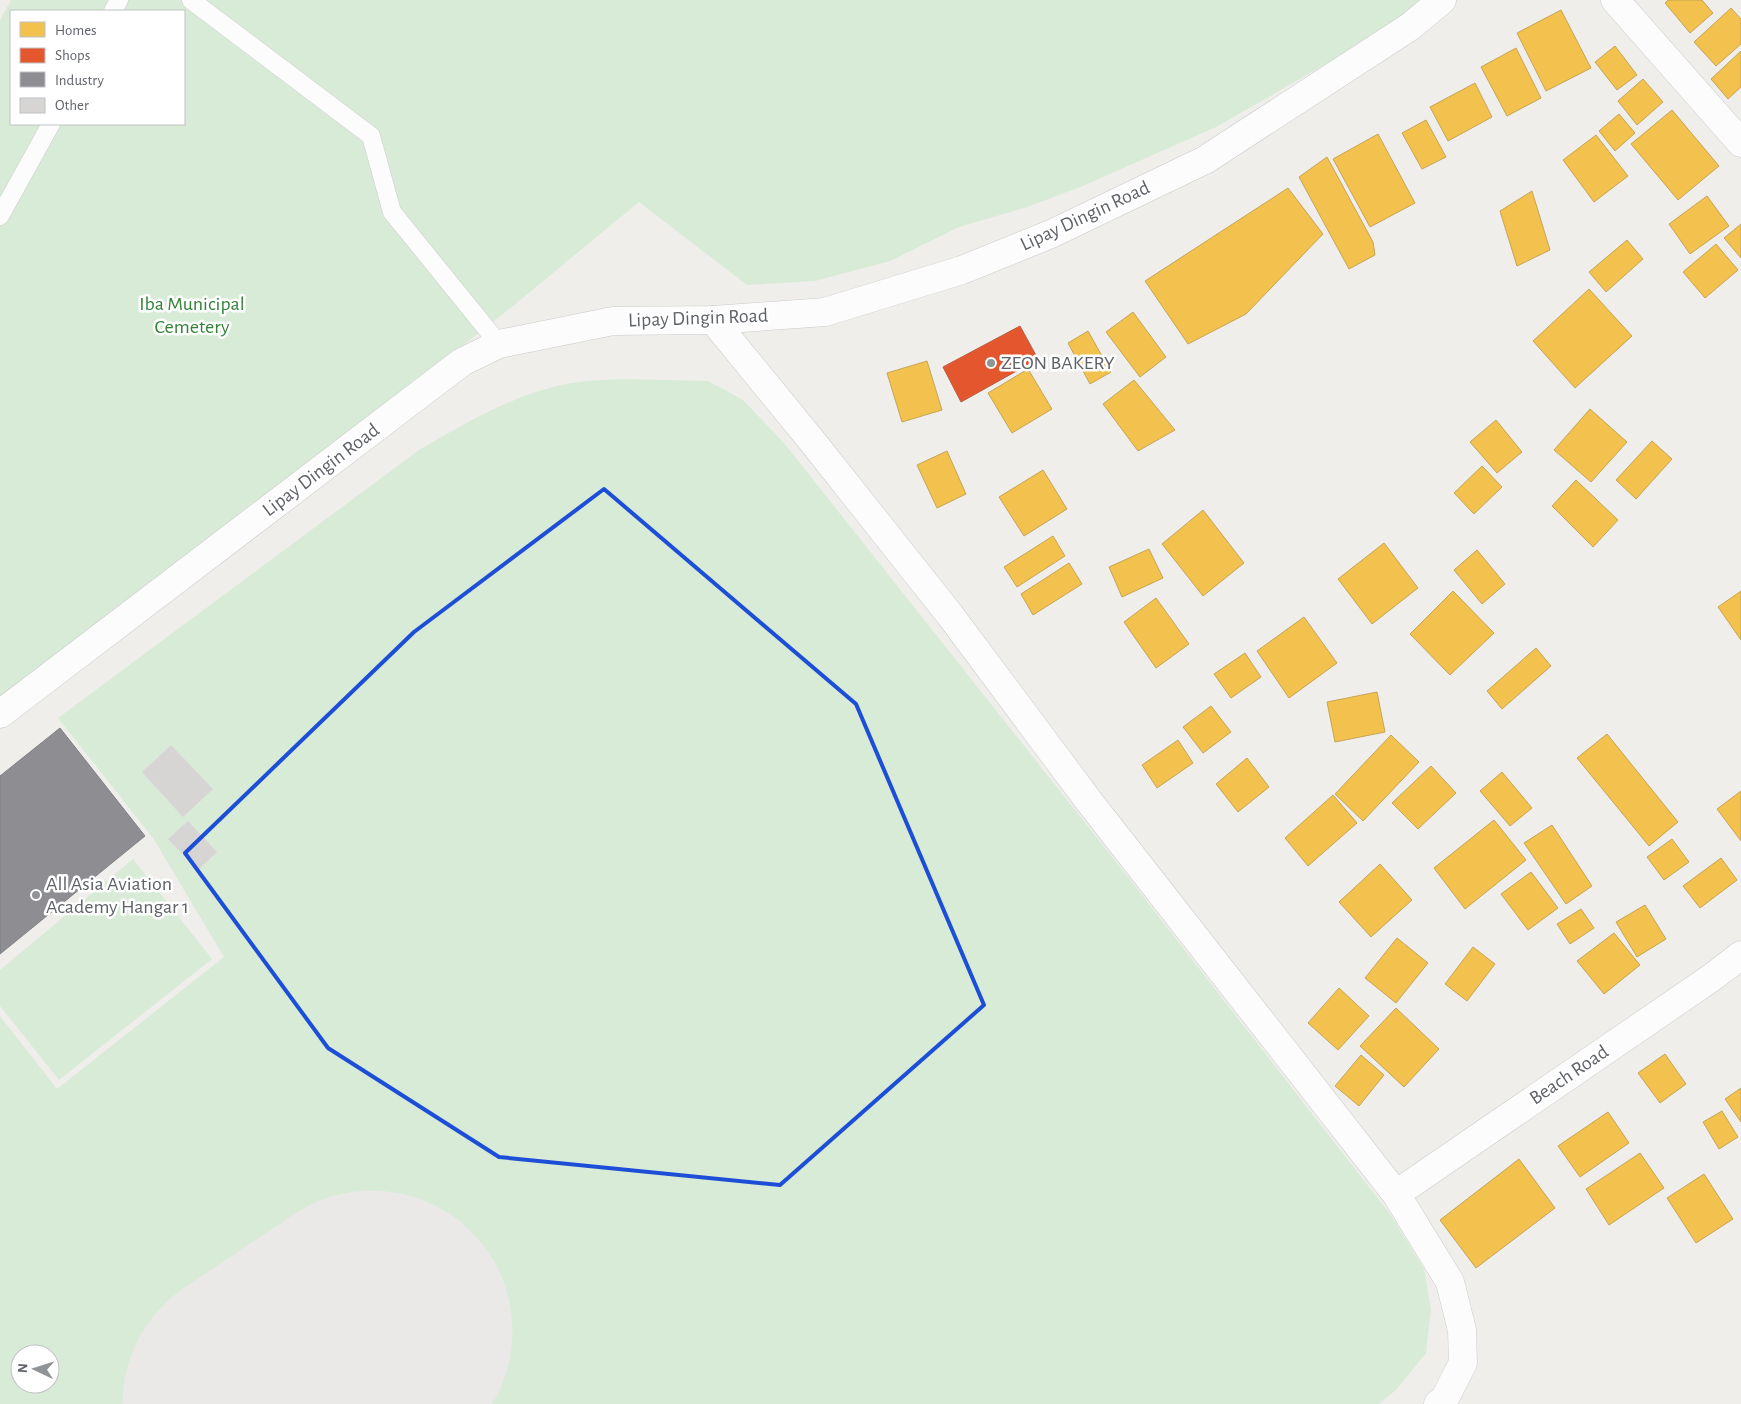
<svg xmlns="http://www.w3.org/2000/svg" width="1741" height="1404" font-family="'Alegreya Sans',sans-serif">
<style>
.green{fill:#d8ebd6;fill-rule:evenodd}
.homes{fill:#f2c14e;stroke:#c6a556}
.shops{fill:#e4572e;stroke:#bc5b3f}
.industry{fill:#8d8d92;stroke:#7f8085}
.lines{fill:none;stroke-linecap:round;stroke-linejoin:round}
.runway{stroke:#eae9e7;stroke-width:281}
.building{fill:#d6d5d3;stroke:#deddd9}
.lane-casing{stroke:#cbcccc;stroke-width:19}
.street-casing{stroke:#cbcccc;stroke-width:29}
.secondary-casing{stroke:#cacacb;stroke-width:29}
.lane{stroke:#fdfcfc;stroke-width:18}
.street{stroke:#fdfcfc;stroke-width:28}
.secondary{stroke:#fdfcfc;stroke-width:28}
.marked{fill:none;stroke:#1d4ed8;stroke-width:4;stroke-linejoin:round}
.poi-dot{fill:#919496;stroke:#fff;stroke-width:2}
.labels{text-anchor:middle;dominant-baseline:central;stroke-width:5;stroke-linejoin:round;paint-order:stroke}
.street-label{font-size:20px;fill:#5f6368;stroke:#fff}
.park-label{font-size:20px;fill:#348238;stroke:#fff}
.poi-label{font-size:20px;fill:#5f6368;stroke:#fff;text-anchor:start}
</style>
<rect width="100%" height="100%" fill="#efeeea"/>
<path class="green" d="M11,0H1427L1403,20L1216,127L1083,186L1027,207L959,227L890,261L815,281L747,285L639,202L508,310L0,708V20ZM11,11H184V124H11Z
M623,379L708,381L743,400L784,443L1117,863L1390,1214L1424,1269L1431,1310L1426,1353L1396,1390L1379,1404H403L416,1395L327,1266L138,1404H0V1016L57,1089L224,957L153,838L58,718L419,450C468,422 517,392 573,383C589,380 606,380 623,379ZM20,1354H50V1384H20Z
M133,859L212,959L59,1080L0,1006V970Z"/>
<path class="homes" d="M1668,0H1702L1713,13L1690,33L1665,3Z
M1731,8L1741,19V44L1716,66L1694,42Z
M1561,10L1591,68L1546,91L1517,33Z
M1615,46L1637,75L1617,90L1595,62Z
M1516,48L1541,98L1507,116L1481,67Z
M1741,51V87L1728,99L1711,79Z
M1643,79L1663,102L1637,125L1618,101Z
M1475,83L1492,117L1448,141L1430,107Z
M1672,110L1719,166L1678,200L1631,144Z
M1619,114L1635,133L1615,151L1599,131Z
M1426,120L1446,157L1422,169L1402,133Z
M1378,134L1415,203L1370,227L1333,159Z
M1596,135L1628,176L1594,202L1563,160Z
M1327,157L1373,242L1375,255L1349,269L1299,177Z
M1288,188L1323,234L1246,314L1188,344L1145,281Z
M1532,191L1550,250L1517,266L1500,211Z
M1707,196L1729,226L1690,254L1669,224Z
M1741,224V258L1724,238Z
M1627,240L1643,259L1606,292L1589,272Z
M1716,244L1738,270L1705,298L1683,272Z
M1589,289L1632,336L1575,388L1533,341Z
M1133,312L1166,357L1140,377L1106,332Z
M1088,331L1111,372L1090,384L1068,343Z
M927,361L942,410L902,422L887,373Z
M1028,369L1052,409L1012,433L988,393Z
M1134,380L1175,430L1138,451L1103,404Z
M1590,409L1627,442L1591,482L1554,450Z
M1496,420L1522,452L1497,473L1470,442Z
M1652,441L1672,459L1636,499L1616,480Z
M947,451L966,494L937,508L917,465Z
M1482,466L1502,487L1474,514L1454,493Z
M1043,470L1067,509L1024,536L999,497Z
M1576,480L1618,520L1593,547L1552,506Z
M1203,510L1244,563L1203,596L1162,544Z
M1053,536L1065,556L1017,587L1004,567Z
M1384,543L1418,588L1372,624L1338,579Z
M1149,549L1163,578L1122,597L1109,567Z
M1477,550L1505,584L1482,604L1454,570Z
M1069,563L1082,584L1033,615L1021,594Z
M1453,591L1494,633L1450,675L1410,634Z
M1741,591V640L1718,607Z
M1156,598L1189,644L1156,668L1124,622Z
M1304,617L1337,663L1289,698L1257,651Z
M1536,648L1551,666L1502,709L1487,691Z
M1245,653L1261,677L1231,698L1214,674Z
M1377,692L1385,732L1335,742L1327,702Z
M1211,706L1231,732L1203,753L1183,727Z
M1607,734L1678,822L1649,846L1577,758Z
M1391,735L1419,762L1363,821L1335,794Z
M1178,740L1193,763L1157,788L1142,765Z
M1247,758L1269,787L1238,812L1216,784Z
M1431,766L1456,793L1418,829L1392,803Z
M1502,772L1532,808L1510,826L1480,791Z
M1741,791V841L1717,809Z
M1333,795L1357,823L1308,866L1285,838Z
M1494,820L1526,860L1465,909L1434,868Z
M1552,825L1592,886L1566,904L1524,843Z
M1672,839L1689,862L1664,880L1647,857Z
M1721,858L1737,880L1700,908L1683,886Z
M1380,864L1412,900L1371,937L1339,902Z
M1531,872L1558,908L1528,930L1501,894Z
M1645,905L1666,939L1637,957L1616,922Z
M1581,909L1594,928L1570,944L1557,924Z
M1614,933L1640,965L1604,994L1577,961Z
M1397,938L1428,963L1396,1003L1365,978Z
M1473,947L1495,964L1467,1001L1445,984Z
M1339,988L1369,1016L1338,1050L1308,1023Z
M1396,1008L1439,1049L1404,1087L1360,1046Z
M1665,1054L1686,1084L1660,1103L1638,1073Z
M1361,1055L1384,1075L1359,1106L1335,1086Z
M1741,1088V1122L1725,1099Z
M1722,1111L1738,1137L1719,1149L1703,1122Z
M1608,1112L1629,1143L1580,1177L1558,1146Z
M1640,1153L1664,1188L1609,1225L1586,1189Z
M1519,1159L1555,1208L1476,1268L1440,1220Z
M1704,1174L1733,1219L1696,1243L1667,1198Z"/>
<path class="shops" d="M1020,326L1038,359L961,402L943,367Z"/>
<path class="industry" d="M60,728L145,836L0,954V776Z"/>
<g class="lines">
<path class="runway" d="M263,1404L372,1331"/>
</g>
<path class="building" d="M171,745L213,789L183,817L142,772Z
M188,821L217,852L198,870L168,839Z"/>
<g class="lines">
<defs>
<path id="lane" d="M191,0L371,136L392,212L499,344
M113,11L119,0
M0,216L51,124"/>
<path id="street" d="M1615,0L1741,143
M713,320L812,441L950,615L1088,800L1396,1194L1450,1282L1462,1330L1463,1363L1444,1400L1438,1404
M1396,1194L1714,976L1741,955"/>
<path id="secondary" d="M0,714L462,362L499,344L613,321L713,320L825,312L962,270L1051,234L1205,160L1411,26L1442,0"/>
</defs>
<use href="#lane" class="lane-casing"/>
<use href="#street" class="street-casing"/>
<use href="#secondary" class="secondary-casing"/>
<use href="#lane" class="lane"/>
<use href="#street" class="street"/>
<use href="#secondary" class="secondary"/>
</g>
<path class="marked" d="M604,489L856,704L984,1005L780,1185L499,1157L328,1048L185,853L414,632Z"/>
<g class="poi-dot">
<circle cx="991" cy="363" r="5"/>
<circle cx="36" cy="895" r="5"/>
</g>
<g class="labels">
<g class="street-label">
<text transform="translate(1085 216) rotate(-25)">Lipay Dingin Road</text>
<text transform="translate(698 318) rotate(-2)">Lipay Dingin Road</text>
<text transform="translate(321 470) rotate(-37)">Lipay Dingin Road</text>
<text transform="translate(1569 1075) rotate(-34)">Beach Road</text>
</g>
<g class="park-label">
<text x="192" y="304">Iba Municipal<tspan x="192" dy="23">Cemetery</tspan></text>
</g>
<g class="poi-label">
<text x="1001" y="363">ZEON BAKERY</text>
<text x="46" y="884">All Asia Aviation<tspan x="46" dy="23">Academy Hangar 1</tspan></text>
</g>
</g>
<rect x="10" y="10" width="175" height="115" fill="#ffffff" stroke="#bfc1c3"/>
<rect x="20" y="22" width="25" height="15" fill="#f2c14e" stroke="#bfc1c3"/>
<text x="55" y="35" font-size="15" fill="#5f6368">Homes</text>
<rect x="20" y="48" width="25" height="15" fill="#e4572e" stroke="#bfc1c3"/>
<text x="55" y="60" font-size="15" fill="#5f6368">Shops</text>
<rect x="20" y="72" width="25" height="15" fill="#8d8d92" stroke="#bfc1c3"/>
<text x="55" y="85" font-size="15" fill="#5f6368">Industry</text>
<rect x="20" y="98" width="25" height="15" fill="#d6d5d3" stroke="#bfc1c3"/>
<text x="55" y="110" font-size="15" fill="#5f6368">Other</text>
<g transform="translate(35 1369) rotate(274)"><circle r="24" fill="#ffffff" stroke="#bfc1c3"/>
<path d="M0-4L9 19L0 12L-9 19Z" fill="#919496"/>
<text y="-8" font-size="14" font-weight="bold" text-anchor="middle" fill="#5f6368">N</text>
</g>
</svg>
